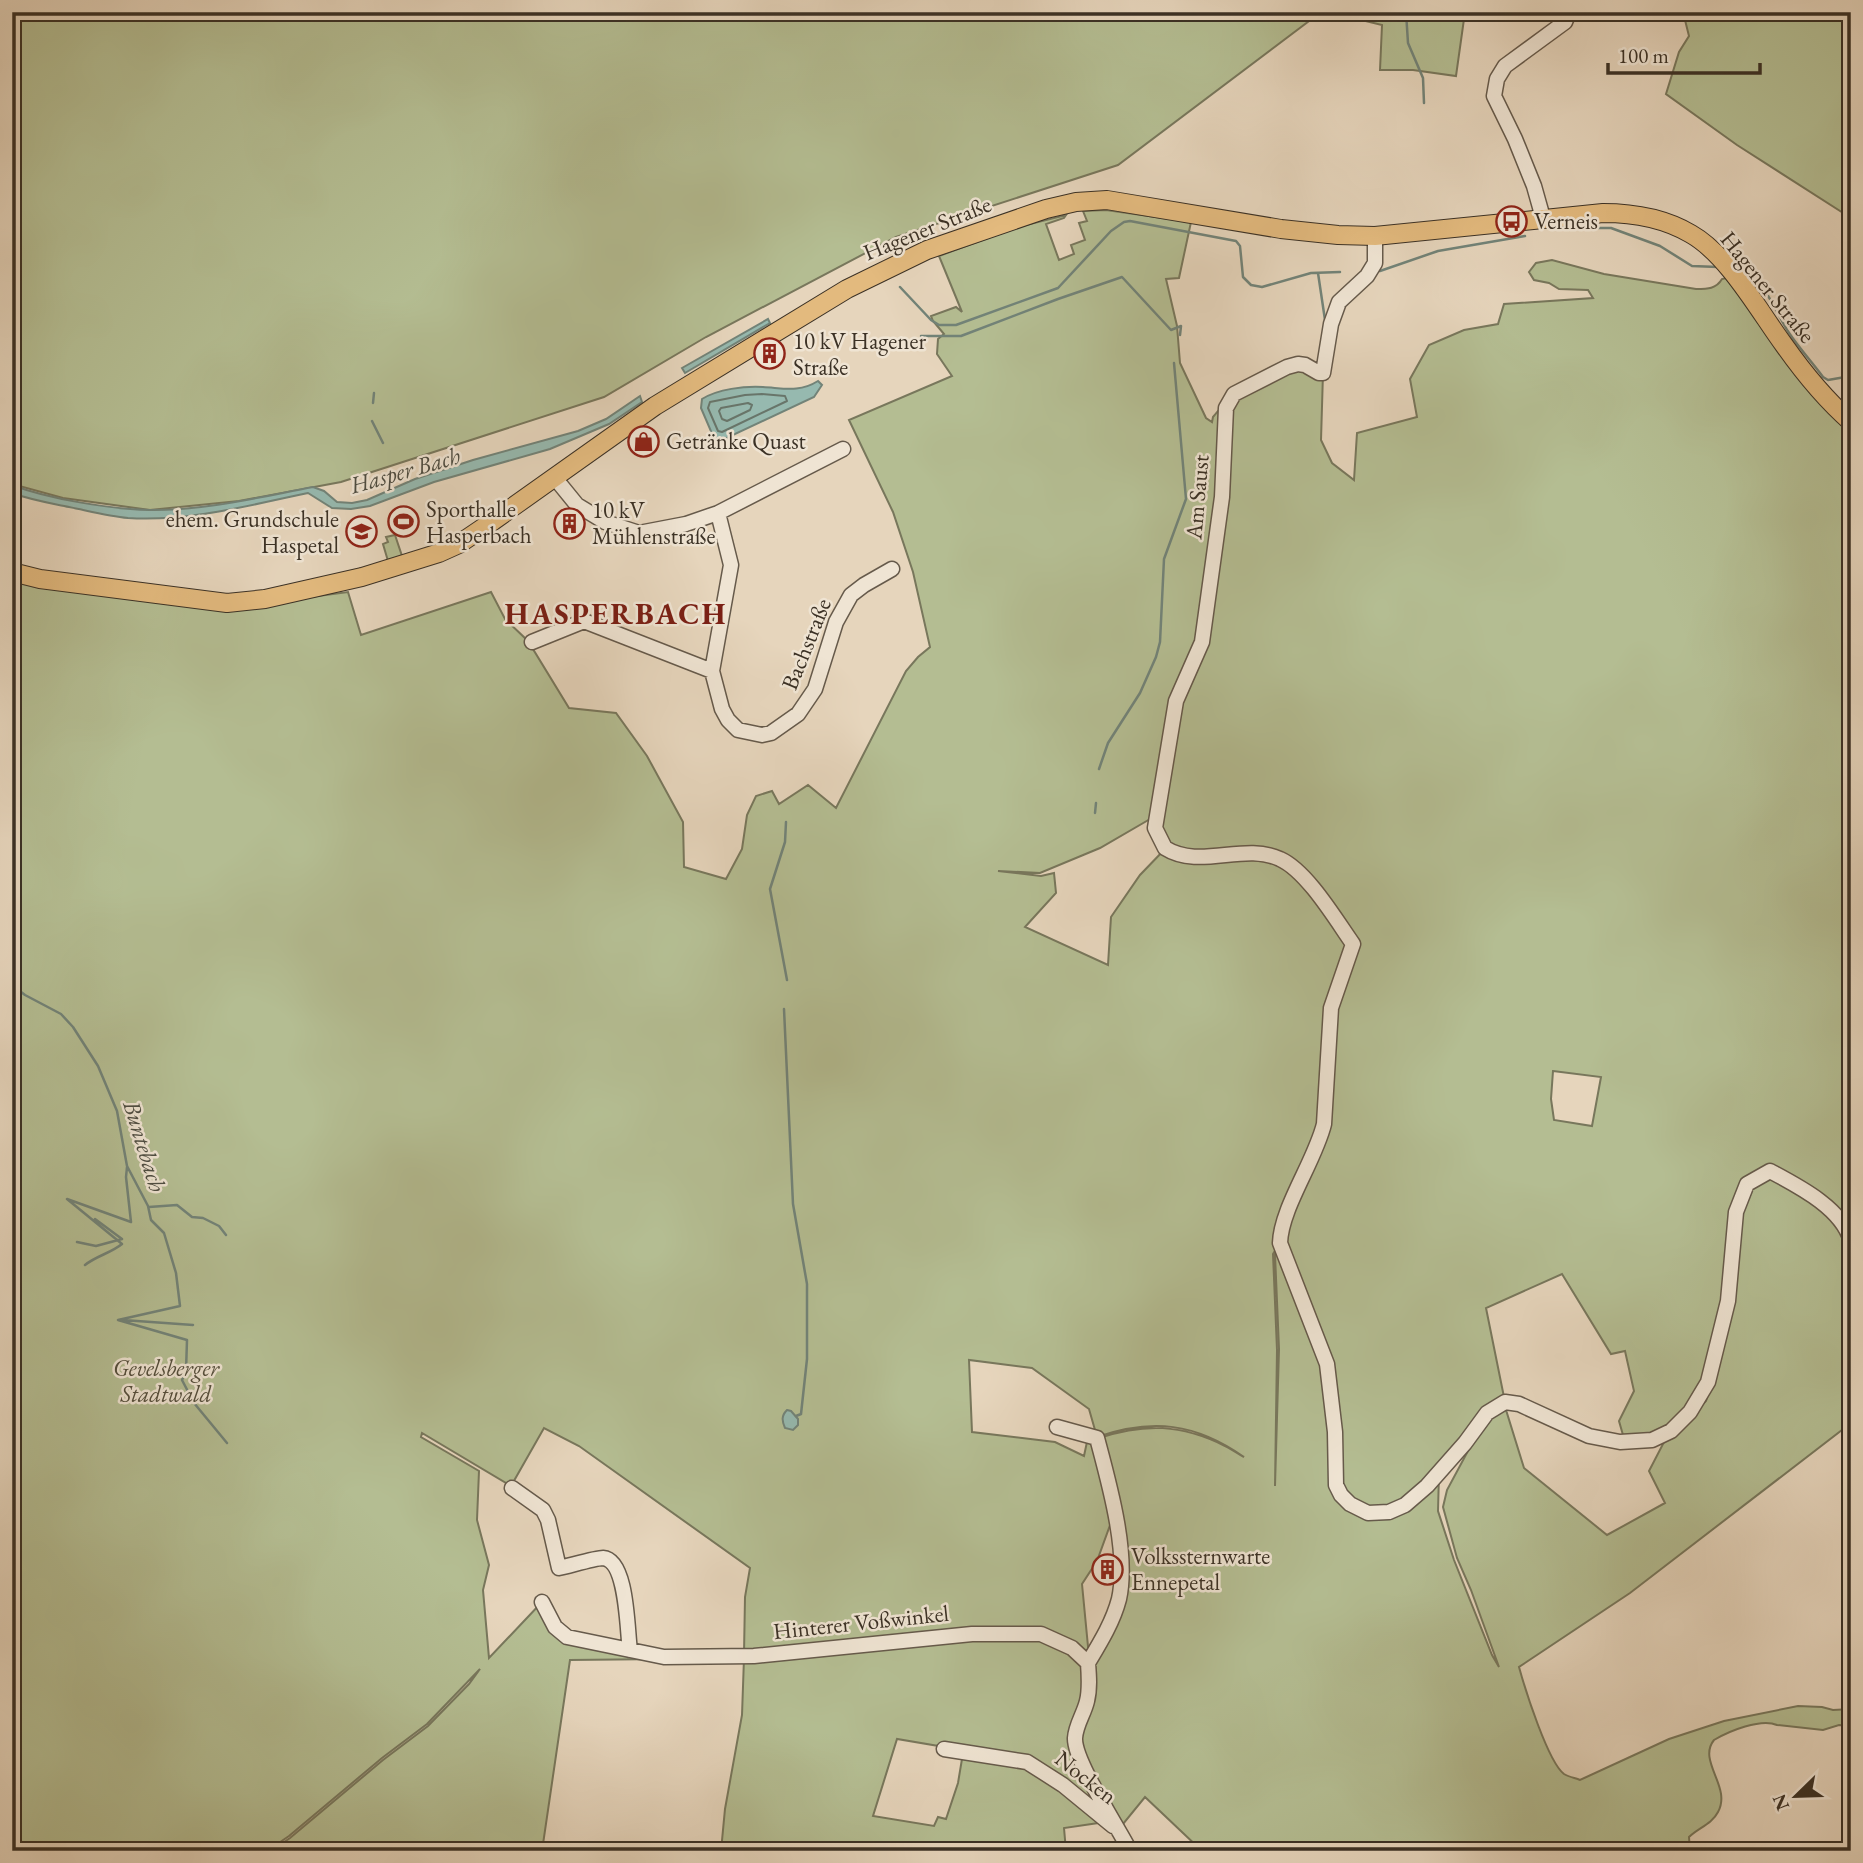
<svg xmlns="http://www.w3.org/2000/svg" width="1863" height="1863" font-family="'EB Garamond',serif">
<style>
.green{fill:#b4bd92;stroke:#78775c;stroke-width:2;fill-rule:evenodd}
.water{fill:#96b9af;stroke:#728378;stroke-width:2}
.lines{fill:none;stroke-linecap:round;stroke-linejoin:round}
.shore{stroke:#68756a;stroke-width:2}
.stream{stroke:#728378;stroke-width:2.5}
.minor-casing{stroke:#665a4b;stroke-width:17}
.major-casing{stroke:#3b3125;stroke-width:20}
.minor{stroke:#efe4d3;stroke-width:14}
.major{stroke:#e3ba7e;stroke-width:18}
.labels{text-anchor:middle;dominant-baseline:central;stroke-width:5;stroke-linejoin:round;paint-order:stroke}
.poi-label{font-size:23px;fill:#3b3125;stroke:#efe4d3;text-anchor:start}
.street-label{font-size:23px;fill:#3b3125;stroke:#efe4d3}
.park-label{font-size:23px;font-style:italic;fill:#534d3b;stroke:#efe4d3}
.water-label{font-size:24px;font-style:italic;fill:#4d4c41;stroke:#efe4d3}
.district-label{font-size:30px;font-weight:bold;letter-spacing:2px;fill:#7a1f14;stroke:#efe4d3}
</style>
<rect width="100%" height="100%" fill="#e6d5bc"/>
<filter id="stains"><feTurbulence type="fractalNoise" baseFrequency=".00286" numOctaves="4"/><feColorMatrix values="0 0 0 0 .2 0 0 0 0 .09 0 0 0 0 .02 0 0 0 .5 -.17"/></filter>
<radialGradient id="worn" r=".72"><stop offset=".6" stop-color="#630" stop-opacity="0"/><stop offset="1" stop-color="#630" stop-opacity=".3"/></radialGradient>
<path class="green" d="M12,12H1321L1118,165L896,237L706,337L604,397L341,482L239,501L150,510L63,498L12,484Z
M1346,12H1465L1456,76L1413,70H1380L1382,25L1345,16Z
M1683,12H1837L1851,23V218L1737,145L1666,94L1679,52L1689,36Z
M1106,210L1191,222L1179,278L1166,279L1177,326L1180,363L1206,418L1212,422L1213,417C1219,410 1225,402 1232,396C1243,387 1284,364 1298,364C1308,363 1313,373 1323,373L1321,440L1332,463L1354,480L1357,433L1417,417L1410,379L1429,345L1464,330L1498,324L1504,304L1593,298L1588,290L1559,289L1549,283L1534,280L1529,272L1536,263L1552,260L1604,274L1696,289C1708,289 1716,289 1722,279L1734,276L1820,391L1851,423V1238L1845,1241L1851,1259V1423L1630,1593L1519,1667C1525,1689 1548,1762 1564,1774C1569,1777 1575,1778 1580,1780L1669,1739L1724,1721L1798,1706L1822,1707L1833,1710L1851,1709V1726L1839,1725L1823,1730L1777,1725C1761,1718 1729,1731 1714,1740C1697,1761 1732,1787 1718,1812C1712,1824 1698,1828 1689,1837L1690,1851H1202L1145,1797L1119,1829L1082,1759L1076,1740L1088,1701L1091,1676L1090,1664L1109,1630L1117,1612L1124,1579L1120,1532L1112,1487L1099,1438C1145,1423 1181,1424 1225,1446C1232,1449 1238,1454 1244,1457C1196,1423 1152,1418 1097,1437L1089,1409L1032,1368L969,1360L972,1432L1055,1442L1084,1456L1088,1437L1096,1440L1113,1517L1097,1561L1082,1584L1089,1657L1087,1659L1074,1647L1042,1632L972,1633L744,1654L745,1597L750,1568L579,1446L544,1428L511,1486L422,1433L421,1437L479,1471L477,1520L489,1565L483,1590L489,1658L542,1602L555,1627L566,1639L665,1659L570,1660L542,1851H271L290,1838L383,1760L428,1726L469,1684L480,1669L427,1724L382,1758L289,1836L267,1851H12V576L27,582L228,608L348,592L361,635L491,592L505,619L528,641L569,708L616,713L647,756L683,822L684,867L726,879L742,849L747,815L756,796L772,791L779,804L808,785L836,808L906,671L918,657L930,647L913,572L893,512L849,420L952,376L937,354L938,339L944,334L933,321L931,316L956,307L962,312L939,256L1018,227L1066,215L1064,218L1046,224L1059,260L1074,254L1071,245L1085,240L1079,223L1087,221L1083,211ZM1215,533L1203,642L1177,701L1157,829L1167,848L1184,856L1262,854L1184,857L1165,849L1140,875L1111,917L1108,965L1025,927L1056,893L1054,873L1041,876L998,871L1040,873L1100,848L1157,815L1165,753L1175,701L1201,642ZM1329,1054L1324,1124L1320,1140L1282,1226L1281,1243L1275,1254L1279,1349L1275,1486L1277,1350L1273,1254L1279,1244L1281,1226L1318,1138ZM1553,1071L1601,1077L1592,1126L1554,1120L1551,1099ZM1769,1170L1771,1176L1751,1185L1739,1214L1733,1298L1722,1351L1706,1401L1664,1442L1649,1471L1665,1503L1607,1535L1524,1468L1506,1410L1491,1413L1476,1436L1447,1490L1443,1507L1457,1558L1471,1590L1499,1667L1492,1655L1454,1560L1438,1511L1439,1474C1417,1499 1392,1525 1357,1509C1346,1504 1339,1497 1335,1486C1330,1470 1335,1449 1334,1432C1333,1412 1331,1393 1327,1373C1321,1341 1303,1312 1294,1282L1296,1281L1329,1364L1337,1433L1336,1476L1342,1495L1351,1503L1378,1513L1398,1508L1426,1486L1465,1442L1485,1414L1505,1402L1486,1308L1562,1274L1611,1354L1625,1351L1634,1391L1619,1421L1623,1435C1630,1437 1638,1439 1644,1439C1697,1437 1719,1341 1726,1300C1731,1268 1727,1210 1747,1184C1751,1179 1763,1174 1769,1170Z
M395,535L402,556L388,561L383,544L388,542L386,537Z
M971,1636C1007,1636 1062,1626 1085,1663C1091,1671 1087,1685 1086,1694C1084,1709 1072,1725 1073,1740C1076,1763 1103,1806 1115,1827L1043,1768L1027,1761L897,1739L873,1816L934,1826L938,1817L946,1819L958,1783L963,1753L1026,1763L1040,1769L1105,1822L1064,1828L1066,1851H721L725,1809L742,1715L744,1658Z"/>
<path class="water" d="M768,319L770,323L685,373L682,368Z
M818,381L822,385L814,397L716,443L701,408L702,399C718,389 744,386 763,387C783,388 799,393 818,381Z
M640,396L642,402L609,424L550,449L434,482L370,506L351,509L332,508L308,493C251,505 187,522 128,518C108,516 89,511 69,507C50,503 31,500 12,493V485C49,499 110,509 149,510C204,511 260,497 313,487L324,491L337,502L352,503L367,500L415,479L473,460L578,431L606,419Z
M787,1410L791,1411L798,1419V1425L793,1430L785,1428C782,1421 781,1416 787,1410Z"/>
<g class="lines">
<path class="shore" d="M762,394L785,396L787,401L722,432L718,431L708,408L710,402L745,395Z
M748,403L752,405L750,410L727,421L722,419L719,411L721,408Z"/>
<path class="stream" d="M1406,12L1408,43L1423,78L1424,103
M1578,228H1611L1660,246L1692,266L1718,267
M1739,268C1765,279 1775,311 1789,333C1799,348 1812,362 1823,377L1828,380L1851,376
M1380,271L1438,251L1525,236
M1318,273L1325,320
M900,287L931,320L939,325H956L1058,288L1111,231L1124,222L1130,221L1236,241L1240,246L1243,277L1251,285L1262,287L1311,273L1340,272
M921,336H961L1058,299L1122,277L1171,330L1181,326L1180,335
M373,403L374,393
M372,421L383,443
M1099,769L1108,743L1140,693L1156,657L1160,642L1164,559L1186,499L1174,363
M1095,813L1096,803
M786,822L785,842L770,889L787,980
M12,985L25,995L61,1014L73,1027L98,1066L117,1111L127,1166L148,1206L151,1220L164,1233L176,1273L180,1306L118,1320L187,1340L186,1371L182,1380L194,1403L227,1443
M784,1009L793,1204L807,1284V1359L801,1414L796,1416
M149,1207L177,1205L192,1217L203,1218L219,1226L226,1235
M77,1242L96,1246L122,1239L95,1219
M85,1265C96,1256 111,1253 122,1244L67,1199L131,1222L126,1177L127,1167
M123,1320L193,1325"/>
<defs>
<path id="minor" d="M1543,218L1534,186L1515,139L1494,96L1497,79L1505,66L1565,22L1569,12
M1375,236V263L1367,276L1339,302L1331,324L1323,373H1319L1305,365L1298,364L1287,367L1234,394L1226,408L1222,497L1202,642L1176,701L1155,828L1165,848C1200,870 1244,842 1280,859C1307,871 1336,920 1353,944L1331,1008L1324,1124C1315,1161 1281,1208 1280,1243L1327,1364L1335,1432L1336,1485L1341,1495L1350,1504L1368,1513L1389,1512L1405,1505L1427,1486L1465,1443L1487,1413L1505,1402L1519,1404L1589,1436L1620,1442L1652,1440L1671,1431L1690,1412L1708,1382L1728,1301L1736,1212L1747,1184L1770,1171C1798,1186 1842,1208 1851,1241
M555,478L577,505L605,522L639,533L686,524L718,513L843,449
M718,513L731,565L712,671L722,709L728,720L738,730L762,735L771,733L798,714L815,689L836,622L851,595L864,585L892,569
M532,642L584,621L712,671
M1057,1427L1097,1438C1109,1483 1129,1553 1119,1599C1113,1622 1100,1643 1088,1663
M512,1488L543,1510L548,1520L559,1568C569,1566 595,1558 603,1558C628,1560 627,1633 630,1650
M542,1602L555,1627L567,1637L664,1657L754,1656L972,1634H1041L1072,1648L1088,1663
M1088,1663C1089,1676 1090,1689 1087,1701C1084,1714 1076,1724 1075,1738C1074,1761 1118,1827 1130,1851
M944,1749L1027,1762L1063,1785L1113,1826"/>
<path id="major" d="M12,572L40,579L227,603L265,599L362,577L439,553L459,544L493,521L655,406L847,289L927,250L1046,209L1076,202L1107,200L1281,229L1338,235L1375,236L1603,213C1634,213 1664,218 1691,234C1728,255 1759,311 1784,345C1803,372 1826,400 1851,422"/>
</defs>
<use href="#minor" class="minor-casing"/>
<use href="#major" class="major-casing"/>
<use href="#minor" class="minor"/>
<use href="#major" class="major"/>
</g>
<defs>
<symbol id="bus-ring" viewBox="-11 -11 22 22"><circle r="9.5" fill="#efe4d3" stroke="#8f2418" stroke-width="1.5"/><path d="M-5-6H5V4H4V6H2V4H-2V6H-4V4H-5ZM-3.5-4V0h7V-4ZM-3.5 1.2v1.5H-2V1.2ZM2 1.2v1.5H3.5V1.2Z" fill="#8f2418"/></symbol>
<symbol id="building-ring" viewBox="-11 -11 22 22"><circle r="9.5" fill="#efe4d3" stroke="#8f2418" stroke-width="1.5"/><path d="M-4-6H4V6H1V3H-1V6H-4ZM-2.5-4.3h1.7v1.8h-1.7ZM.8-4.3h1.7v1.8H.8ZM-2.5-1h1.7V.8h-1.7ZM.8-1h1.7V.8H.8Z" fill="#8f2418"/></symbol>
<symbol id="shop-ring" viewBox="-11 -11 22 22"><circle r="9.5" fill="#efe4d3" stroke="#8f2418" stroke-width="1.5"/><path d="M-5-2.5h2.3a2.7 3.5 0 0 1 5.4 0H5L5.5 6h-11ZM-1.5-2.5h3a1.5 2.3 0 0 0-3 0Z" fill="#8f2418"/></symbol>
<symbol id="stadium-ring" viewBox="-11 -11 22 22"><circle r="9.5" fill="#efe4d3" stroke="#8f2418" stroke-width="1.5"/><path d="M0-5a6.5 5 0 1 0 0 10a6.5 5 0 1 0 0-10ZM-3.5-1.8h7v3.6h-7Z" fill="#8f2418"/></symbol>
<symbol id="school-ring" viewBox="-11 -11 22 22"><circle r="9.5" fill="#efe4d3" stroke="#8f2418" stroke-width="1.5"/><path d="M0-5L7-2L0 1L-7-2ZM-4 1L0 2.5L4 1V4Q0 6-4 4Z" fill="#8f2418"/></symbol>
</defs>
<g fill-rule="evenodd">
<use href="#bus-ring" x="1494" y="204" width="35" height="35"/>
<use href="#building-ring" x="752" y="336" width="35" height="35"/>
<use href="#shop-ring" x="626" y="424" width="35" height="35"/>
<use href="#stadium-ring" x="386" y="504" width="35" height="35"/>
<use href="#building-ring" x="552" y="506" width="35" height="35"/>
<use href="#school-ring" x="344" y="514" width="35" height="35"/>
<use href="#building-ring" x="1090" y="1552" width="35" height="35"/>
</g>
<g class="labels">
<g class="poi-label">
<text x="1534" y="221">Verneis</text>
<text x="793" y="341">10 kV Hagener<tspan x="793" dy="26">Straße</tspan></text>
<text x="666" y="441">Getränke Quast</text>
<text x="426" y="509">Sporthalle<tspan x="426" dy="26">Hasperbach</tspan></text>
<text x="592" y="510">10 kV<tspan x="592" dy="26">Mühlenstraße</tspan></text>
<text x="339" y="519" text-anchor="end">ehem. Grundschule<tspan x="339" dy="26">Haspetal</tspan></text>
<text x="1131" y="1556">Volkssternwarte<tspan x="1131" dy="26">Ennepetal</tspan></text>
</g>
<g class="street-label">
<text transform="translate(927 228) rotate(-22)">Hagener Straße</text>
<text transform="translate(1768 287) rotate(51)">Hagener Straße</text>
<text transform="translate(1197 497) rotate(-85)">Am Saust</text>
<text transform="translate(806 644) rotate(-68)">Bachstraße</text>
<text transform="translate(861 1622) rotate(-6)">Hinterer Voßwinkel</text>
<text transform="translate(1086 1777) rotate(38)">Nocken</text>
</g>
<g class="park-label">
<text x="166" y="1368">Gevelsberger<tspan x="166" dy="26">Stadtwald</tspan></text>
</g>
<g class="water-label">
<text transform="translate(405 470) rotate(-16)">Hasper Bach</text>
<text transform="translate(145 1146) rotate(73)">Buntebach</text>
</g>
<g class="district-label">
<text x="616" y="613">HASPERBACH</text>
</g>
</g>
<rect width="1863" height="1863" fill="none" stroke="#e6d5bc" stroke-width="42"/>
<rect x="14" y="14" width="1835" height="1835" fill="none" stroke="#3b3125" stroke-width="3.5"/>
<rect x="21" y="21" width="1821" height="1821" fill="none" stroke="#3b3125" stroke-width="2"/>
<g transform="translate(1796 1796) rotate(247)" stroke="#efe4d3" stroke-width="5" paint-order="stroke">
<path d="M0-5L12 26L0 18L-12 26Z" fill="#3b3125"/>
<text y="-10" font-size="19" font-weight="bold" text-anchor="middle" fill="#3b3125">N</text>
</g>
<path d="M1608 63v10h152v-10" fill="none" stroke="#3b3125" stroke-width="3.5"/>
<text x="1618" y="63" font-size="21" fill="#3b3125" stroke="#efe4d3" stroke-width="5" paint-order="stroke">100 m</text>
<rect width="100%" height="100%" filter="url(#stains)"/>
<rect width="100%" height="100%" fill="url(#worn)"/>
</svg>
